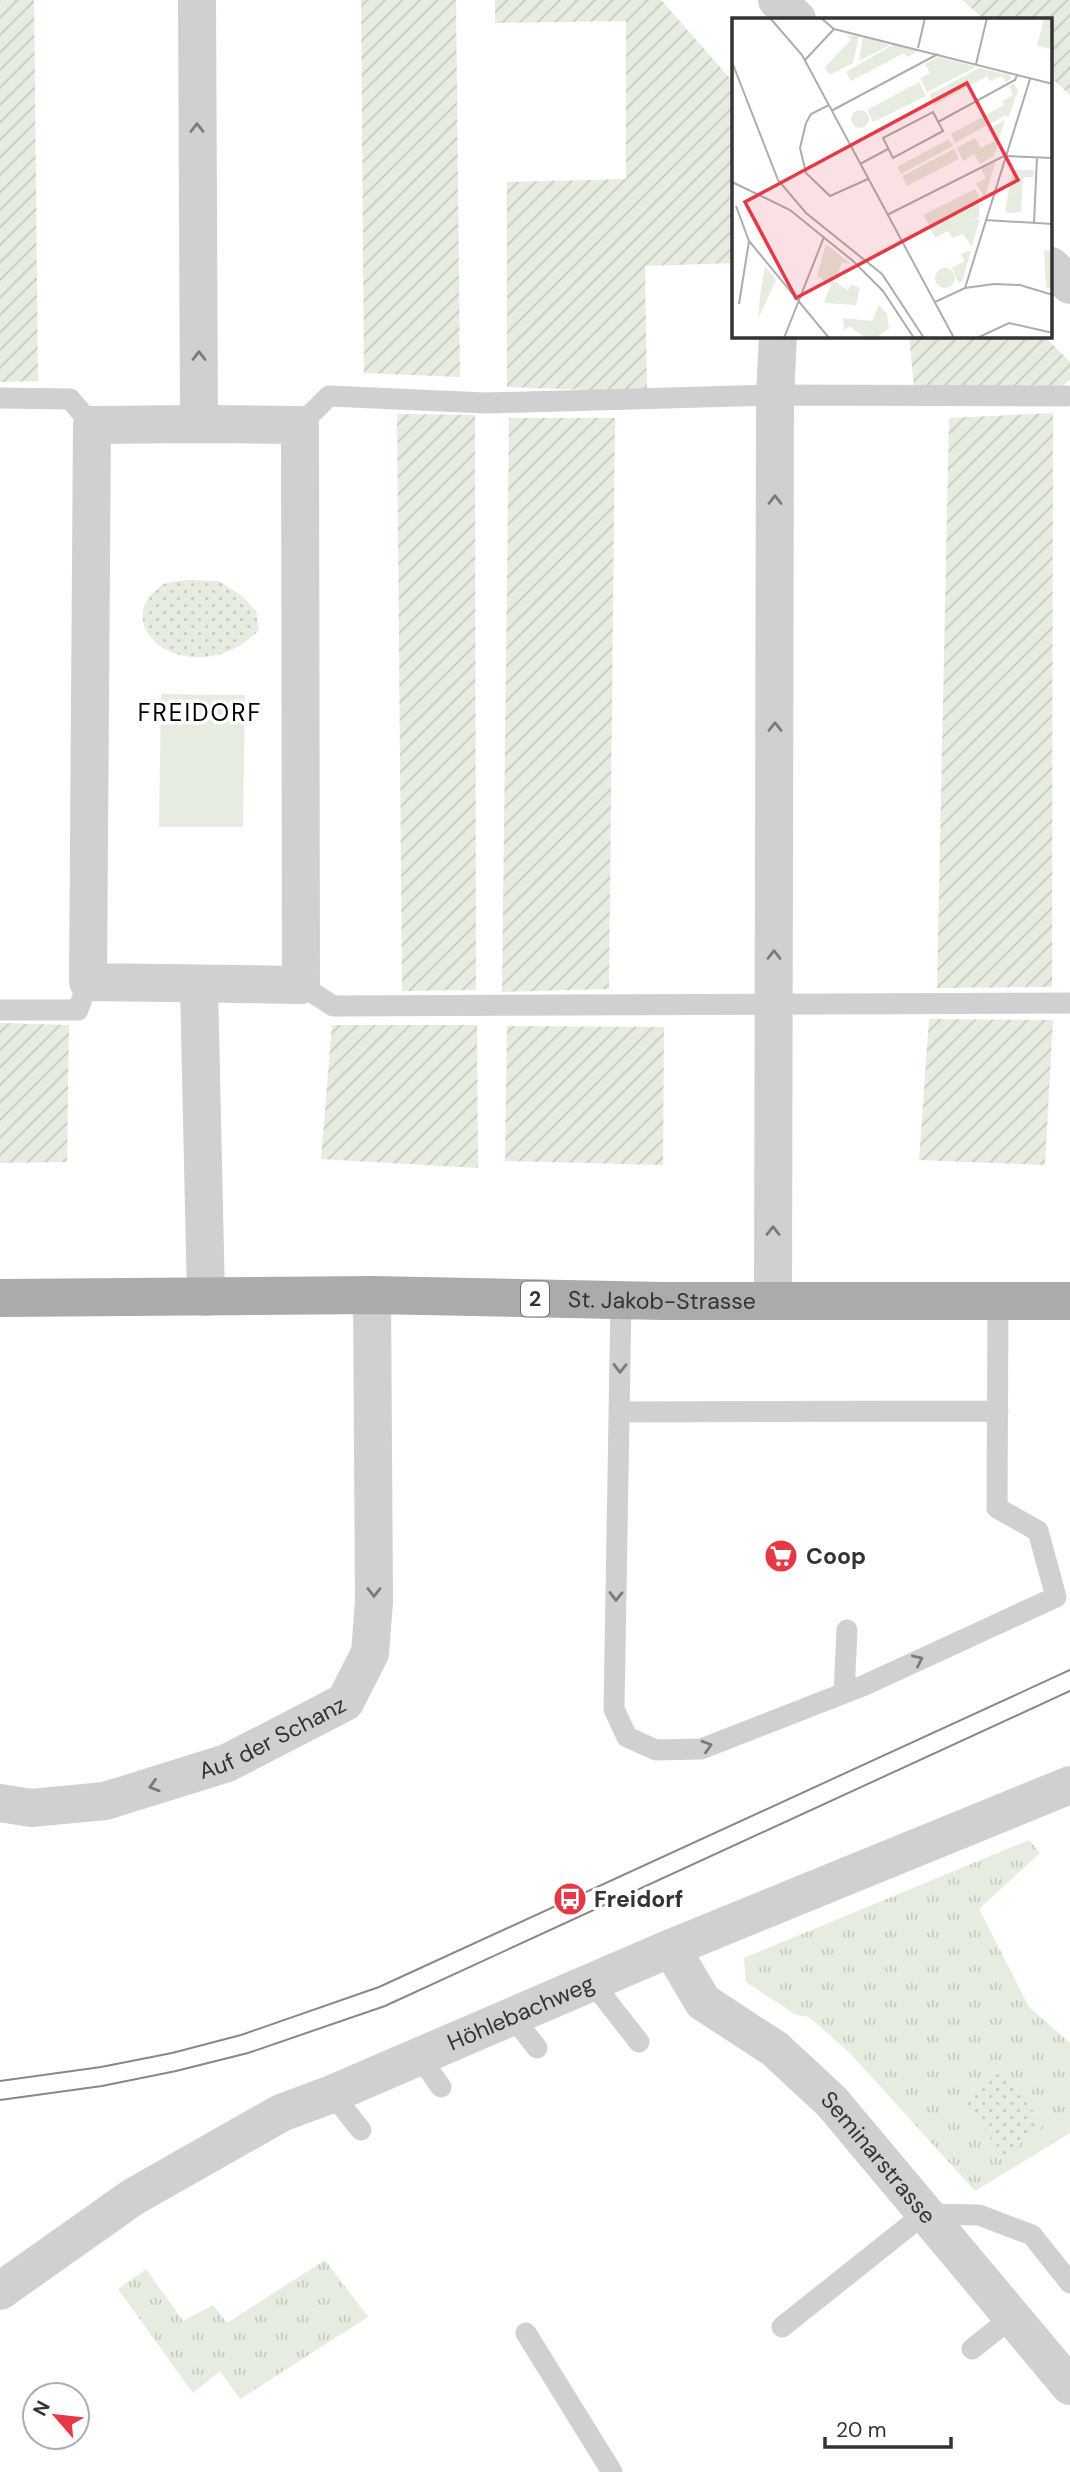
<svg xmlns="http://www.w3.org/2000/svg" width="1070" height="2472" font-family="'DM Sans',sans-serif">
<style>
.grass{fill:url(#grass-tufts)}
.park{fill:url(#park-dots)}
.garden{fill:url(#garden-furrows)}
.pitch{fill:#e6ecdf}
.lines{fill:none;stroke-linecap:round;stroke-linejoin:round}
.lane{stroke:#d0d0d0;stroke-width:21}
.street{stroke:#d0d0d0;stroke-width:38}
.primary{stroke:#ababab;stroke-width:38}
.tram{stroke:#888;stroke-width:2}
.oneway{stroke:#7a7a7a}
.labels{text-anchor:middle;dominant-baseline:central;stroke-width:7;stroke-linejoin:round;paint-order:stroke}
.shield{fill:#fff;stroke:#707070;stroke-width:2}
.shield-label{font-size:21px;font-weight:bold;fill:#333}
.street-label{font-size:23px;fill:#333;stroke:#fff}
.poi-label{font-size:23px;font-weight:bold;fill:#333;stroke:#fff;text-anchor:start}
.neighbourhood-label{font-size:24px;letter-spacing:2px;fill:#000;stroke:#fff}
.inset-road{fill:none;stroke:#adadad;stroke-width:2}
.view{fill:#e63946;fill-opacity:0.15;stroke:#e63946;stroke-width:3.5}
.inset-edge{fill:none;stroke:#333;stroke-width:3.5}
</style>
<defs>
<pattern id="grass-tufts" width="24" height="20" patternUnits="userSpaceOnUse" patternTransform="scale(1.75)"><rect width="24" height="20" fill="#e6ecdf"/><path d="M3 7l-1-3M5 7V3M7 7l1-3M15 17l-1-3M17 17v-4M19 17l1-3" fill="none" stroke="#c6cbc0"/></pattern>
<pattern id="park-dots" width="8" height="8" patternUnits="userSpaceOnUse" patternTransform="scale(1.75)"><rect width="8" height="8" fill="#e6ecdf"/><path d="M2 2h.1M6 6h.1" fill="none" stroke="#c6cbc0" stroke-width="1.8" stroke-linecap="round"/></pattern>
<pattern id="garden-furrows" width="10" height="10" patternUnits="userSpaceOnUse" patternTransform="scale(1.75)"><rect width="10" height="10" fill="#e6ecdf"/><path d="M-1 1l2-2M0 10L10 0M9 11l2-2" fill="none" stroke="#c6cbc0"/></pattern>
</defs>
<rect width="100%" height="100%" fill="#fff"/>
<path class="grass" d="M1029,1840L1040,1853L979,1909L1029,2007L1070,2043V2133L975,2191L850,2053L809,2017L796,2015L746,1982L744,1958Z
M325,2260L368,2317L240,2399L220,2371L193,2393L118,2289L146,2269L183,2321L213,2305L227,2323Z"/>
<path class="park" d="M188,580L219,581L242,596L256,611L259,630C195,695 102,629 162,585C168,581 181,581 188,580Z
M1001,2071L1044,2125L1005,2156L961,2103Z"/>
<path class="garden" d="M0,0H34L38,381L0,382Z
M361,0H456L460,377L364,373Z
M495,0H661L734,83V263L645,266L647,392L507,387V182L626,179V21L495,23Z
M962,0H1070V95L1051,78V19H984Z
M909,336H1044L1070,362V379L1058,391L914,387Z
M1053,413L1052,987L937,988L949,418Z
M397,414L475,415L476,990L402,991Z
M509,418H615L609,989L502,992Z
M929,1019L1053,1020L1045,1165L919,1160Z
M0,1023L69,1025L67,1162L0,1163Z
M332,1025H477L478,1168L321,1159Z
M507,1026L664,1027L663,1165L505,1161Z"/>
<path class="pitch" d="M161,694L245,695L243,827H159Z"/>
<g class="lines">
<path class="lane" d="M0,398L70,399L92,425
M300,425L329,396L486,403L775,395L1066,396
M301,985L333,1006L1070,1003
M0,1010H78L88,982
M621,1300L614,1709L627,1737L656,1750L701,1749L865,1685L1056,1597L1038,1531L997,1508L998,1303
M619,1412L998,1411
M844,1693L847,1630
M592,1982L639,2042
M512,2016L537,2048
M419,2056L441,2087
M332,2094L361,2130
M782,2327L924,2214L979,2215L1032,2235L1070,2283
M526,2333L612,2472
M972,2349L1011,2318"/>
<g class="street">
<path d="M197,0L199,424"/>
<path d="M777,0L797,19"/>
<path d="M1051,266L1070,285"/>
<path d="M199,424L300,425L301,985L88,982L92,425Z"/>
<path d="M199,985L206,1297"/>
<path d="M773,1299L775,395L778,336"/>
<path id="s1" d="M0,1803L31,1808L105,1801L227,1763L345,1702L370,1653L374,1602L372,1295"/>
<path id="s2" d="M671,1948L703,2002L775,2049L832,2102L1070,2386"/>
<path id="s3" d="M0,2291L133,2197L281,2113L332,2094L671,1948L1070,1785"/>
</g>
<path class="primary" id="s4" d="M0,1298L372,1295L662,1301H1070"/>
<path class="tram" d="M0,2081L101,2067L172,2053L241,2035L379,1987L1070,1670
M0,2100L102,2086L176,2071L248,2053L385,2006L1070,1691"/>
</g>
<defs><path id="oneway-chevron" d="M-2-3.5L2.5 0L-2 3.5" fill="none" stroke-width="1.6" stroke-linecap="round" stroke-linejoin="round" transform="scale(1.75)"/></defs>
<g class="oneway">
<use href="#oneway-chevron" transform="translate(197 128) rotate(-90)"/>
<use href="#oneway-chevron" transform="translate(199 356) rotate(-90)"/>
<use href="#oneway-chevron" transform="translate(775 500) rotate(-90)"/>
<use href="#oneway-chevron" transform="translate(775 727) rotate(-90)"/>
<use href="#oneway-chevron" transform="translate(774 955) rotate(-90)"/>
<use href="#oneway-chevron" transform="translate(773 1231) rotate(-90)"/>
<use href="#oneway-chevron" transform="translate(620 1368) rotate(91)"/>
<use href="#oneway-chevron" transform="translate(374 1592) rotate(90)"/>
<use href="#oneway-chevron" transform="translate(616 1596) rotate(91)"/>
<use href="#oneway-chevron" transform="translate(918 1660) rotate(-25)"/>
<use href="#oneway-chevron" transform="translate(707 1746) rotate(-17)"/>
<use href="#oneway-chevron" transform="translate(154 1786) rotate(163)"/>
</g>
<defs>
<symbol id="supermarket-disc" viewBox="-11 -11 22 22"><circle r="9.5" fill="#e63946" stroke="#fff"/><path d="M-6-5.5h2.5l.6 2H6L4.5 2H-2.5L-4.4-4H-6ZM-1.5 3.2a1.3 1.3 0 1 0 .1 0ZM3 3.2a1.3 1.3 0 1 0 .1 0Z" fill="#fff"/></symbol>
<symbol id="bus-disc" viewBox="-11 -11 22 22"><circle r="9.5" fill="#e63946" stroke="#fff"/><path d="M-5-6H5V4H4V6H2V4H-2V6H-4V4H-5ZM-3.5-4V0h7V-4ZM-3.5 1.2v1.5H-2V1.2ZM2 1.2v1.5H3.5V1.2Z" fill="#fff"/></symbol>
</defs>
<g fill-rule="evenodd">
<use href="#supermarket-disc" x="762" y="1537" width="38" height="38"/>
<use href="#bus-disc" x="551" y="1880" width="38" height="38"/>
</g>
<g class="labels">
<rect class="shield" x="521" y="1281.5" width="28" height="35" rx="5"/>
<g class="shield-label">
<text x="535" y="1299">2</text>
</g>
<g class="street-label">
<text stroke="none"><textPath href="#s4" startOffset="662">St. Jakob-Strasse</textPath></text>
<text stroke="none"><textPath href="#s1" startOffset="285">Auf der Schanz</textPath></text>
<text stroke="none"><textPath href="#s3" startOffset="593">Höhlebachweg</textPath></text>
<text stroke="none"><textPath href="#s2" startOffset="299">Seminarstrasse</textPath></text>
</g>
<g class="poi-label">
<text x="806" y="1556">Coop</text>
<text x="594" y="1899">Freidorf</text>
</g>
<g class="neighbourhood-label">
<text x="200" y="712">FREIDORF</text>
</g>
</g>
<g transform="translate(732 18)">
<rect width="320" height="320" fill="#fff"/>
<path d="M94,226L119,246L110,245L102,263L116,272L119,266L128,270L124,287L92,285L99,267L85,258ZM33,248L44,262L26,301L28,278ZM147,287L155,296L157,311L143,320H134L117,308L112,312L111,300L140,303Z" fill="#e6ecdf"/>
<path d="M312,0H320V31L305,28Z" fill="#e6ecdf"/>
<path d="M114,17L127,18L121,45L97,57L93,49L119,22ZM131,19L158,27L127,43ZM162,26L186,33L175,39L172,35L119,63L114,54ZM206,39L242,48V50L195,74L188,60L198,55L193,46ZM247,50L278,57L279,61L274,64L270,58L258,63L255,58L203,87L197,77ZM187,64L194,78L141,104L135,92ZM282,66L286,73L276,100L274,97L223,125L219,116L272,87L270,83L281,77L277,68ZM119 101a9 9 0 1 1 18 0a9 9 0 1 1-18 0ZM273,102L262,138L248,146L242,136L231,143L225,130L243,120L249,130L263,123L257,111ZM217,121L221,128L169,156L165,149ZM222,131L227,141L175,168L170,158ZM263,144V146L253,180L244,166L254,160L249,150ZM281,152H303L301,159H291L289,194L277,195L273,193ZM243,171L248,180L197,207L191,197ZM247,184V199L236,204L248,200L240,229L231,216L220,220L216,213L203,220L198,210ZM239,232L230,264L227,265L220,250L232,243L229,236ZM312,233H320V271L314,269ZM203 260a10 10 0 1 1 20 0a10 10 0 1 1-20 0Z" fill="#e6ecdf"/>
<path class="inset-road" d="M38,0L70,37L222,320M89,0L102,11L321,66M186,30L193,0M73,42L102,11M0,44L46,162L74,195L150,256L192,320M244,46L255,0M97,87L79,96L74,105L68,130L74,155L98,178L136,161M99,93L206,36M201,94L211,113L161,140L151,120ZM206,104L283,62L285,57M128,146L156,131M0,164L58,192L121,243L151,273L182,320M4,188L17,223L97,320M155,197L272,138L321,140M253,202L321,206M302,205L305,139M233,270L298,61M203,284L233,270L262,266L288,267L321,277M7,286L17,223M52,320L92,219M245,320L277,305L321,315"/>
<path class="view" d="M235,65L286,162L64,280L13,184Z"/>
<rect width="320" height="320" class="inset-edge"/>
</g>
<g transform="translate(56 2416) rotate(298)"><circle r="33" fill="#ffffff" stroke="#adadad" stroke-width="2"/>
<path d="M0-5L12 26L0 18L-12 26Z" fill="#e63946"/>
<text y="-10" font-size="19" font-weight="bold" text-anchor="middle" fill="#333333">N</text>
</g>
<path d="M825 2437v10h126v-10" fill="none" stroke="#333333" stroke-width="3.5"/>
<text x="836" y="2437" font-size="21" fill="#333333" stroke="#ffffff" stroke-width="5" paint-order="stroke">20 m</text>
</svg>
